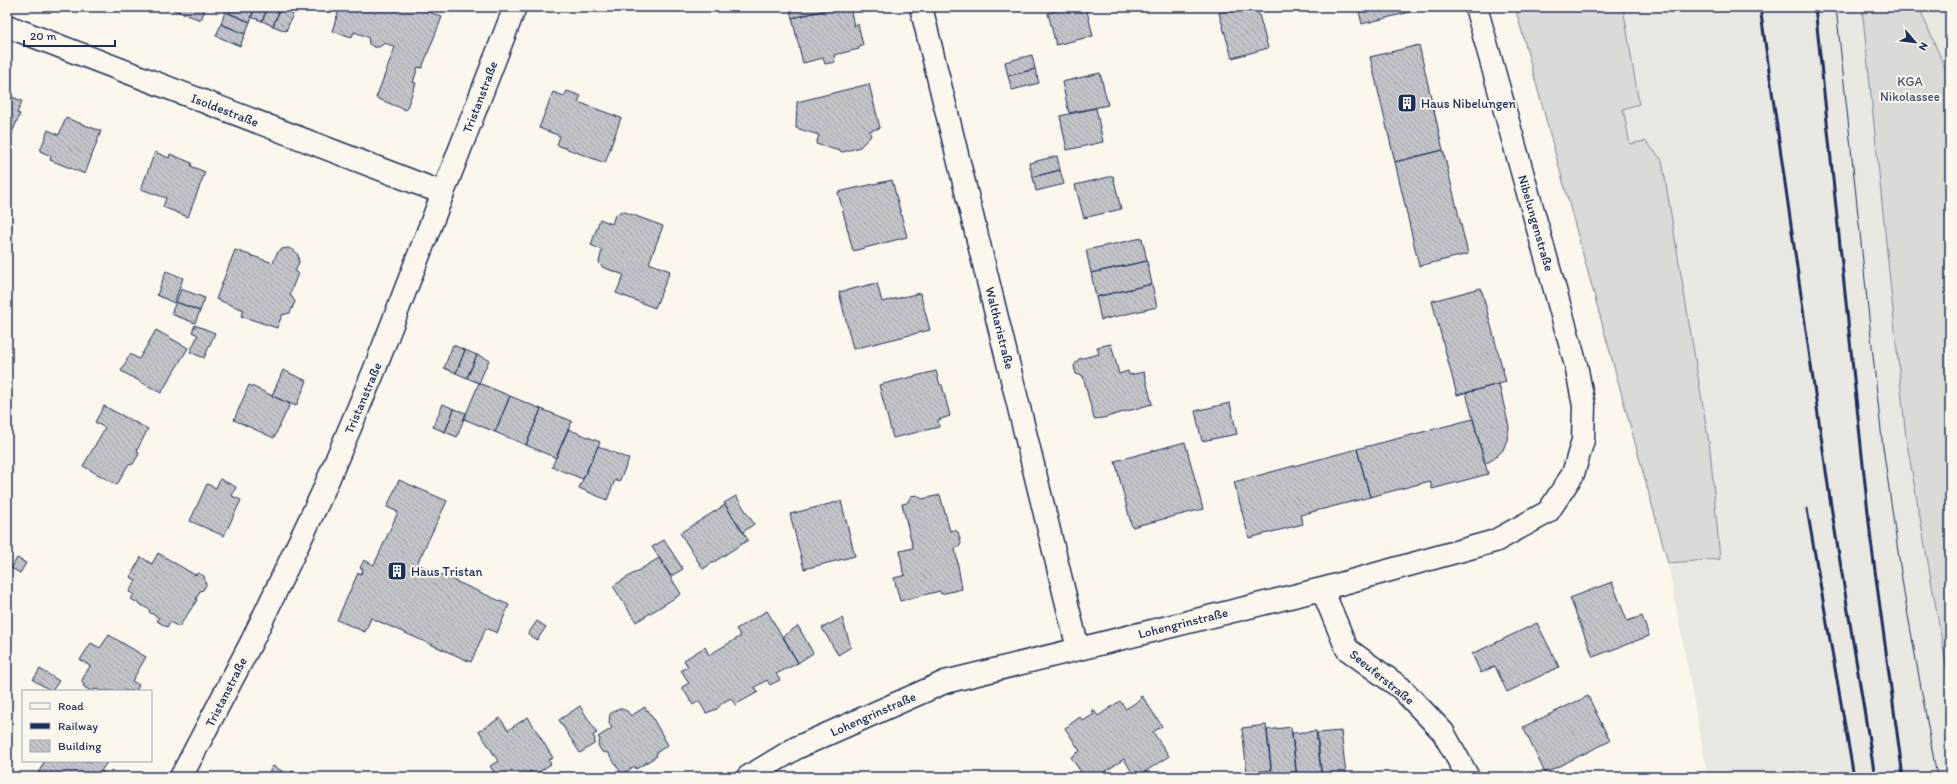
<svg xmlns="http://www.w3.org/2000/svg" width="1957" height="784" font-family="Itim,sans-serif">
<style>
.built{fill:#eae8e2}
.garden{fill:#dadad7;stroke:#7a849a}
.building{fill:url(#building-back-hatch);stroke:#1b2f5e}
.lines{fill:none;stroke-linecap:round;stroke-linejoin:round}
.street-casing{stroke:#1b2f5e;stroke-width:25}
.street{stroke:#fbf7ec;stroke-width:22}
.tram{stroke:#1b2f5e;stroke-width:1}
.rail{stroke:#1b2f5e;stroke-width:3}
.labels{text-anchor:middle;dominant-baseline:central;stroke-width:4;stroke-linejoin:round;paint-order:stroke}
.park-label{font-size:13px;fill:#415176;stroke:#fbf7ec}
.street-label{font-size:13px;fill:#1b2f5e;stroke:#fbf7ec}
.poi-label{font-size:13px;fill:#1b2f5e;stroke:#fbf7ec;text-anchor:start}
</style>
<defs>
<pattern id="building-back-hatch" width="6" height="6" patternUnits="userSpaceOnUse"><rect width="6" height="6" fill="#c3c5c9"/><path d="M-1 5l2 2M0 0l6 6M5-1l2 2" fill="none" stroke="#9ea0a6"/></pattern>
</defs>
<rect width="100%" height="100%" fill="#fbf7ec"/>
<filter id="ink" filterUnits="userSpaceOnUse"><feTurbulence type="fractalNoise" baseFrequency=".025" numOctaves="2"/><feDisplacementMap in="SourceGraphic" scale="8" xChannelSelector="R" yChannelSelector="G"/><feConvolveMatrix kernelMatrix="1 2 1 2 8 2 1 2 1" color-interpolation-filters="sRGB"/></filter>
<g filter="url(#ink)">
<path class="built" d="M1623,7H1862L1906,438L1950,687V777H1708L1668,563L1720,559L1623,109L1639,104Z
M1919,7H1950V80Z"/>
<path class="garden" d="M1515,7H1623L1639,104L1623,109L1630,144L1645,141L1662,160L1710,449L1720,559L1668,563Z
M1862,7H1919L1950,80V687L1906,438Z"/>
<path class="building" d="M172,7H206L201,20L171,9Z
M231,7H255L250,22L229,13Z
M255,7H268L262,21L251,17Z
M268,7H281L273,26L262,21Z
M281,7H296L286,31L273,26Z
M340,7H417L442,17L422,68L418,67L413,82L416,83L406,110L376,98L395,47L385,43L379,47H374L369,44L368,37L354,32L352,37L332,31Z
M789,7H839L792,18Z
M839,7H850L854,26L858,24L863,45L859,46V49L834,55L835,62L825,64L823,58L803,63L792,18Z
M1070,7H1086L1093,36L1056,45L1048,13Z
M1228,7H1257L1268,48L1232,58L1219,13L1229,10Z
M1358,7H1409L1410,12L1362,24Z
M225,12L250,22L245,34L221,24Z
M221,24L245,34L240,46L216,36Z
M1419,45L1443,150L1395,162L1370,57Z
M1032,55L1035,69L1008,76L1005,62Z
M1035,69L1039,83L1012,90L1008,76Z
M1100,73L1108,105L1069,113L1062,82Z
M869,84L880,128L869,131L871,136L860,147L843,152L816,144L819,135L796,128L797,102Z
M567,91L581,96L578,102L621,118L605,163L557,145L560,136L539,128L553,92L564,96Z
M7,95L22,101L17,113L20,114L11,135H9L7,139Z
M1096,108L1103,142L1067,150L1060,116Z
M66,118L101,131L85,174L50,160L51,156L40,151L48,130L59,135Z
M1443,150L1468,254L1419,266L1395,162Z
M155,152L169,158L170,154L192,163L191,166L205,172L188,217L163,207L166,198L141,189Z
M1057,156L1060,170L1033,177L1029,163Z
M1060,170L1064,184L1036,191L1033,177Z
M1113,176L1121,209L1084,218L1075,185Z
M892,180L907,237L853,251L838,192Z
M622,211L663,226L649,263L670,271L655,308L616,293L624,275L602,267L599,262L602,250L591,245L600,219L612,224L615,215Z
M7,224L12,226L7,241Z
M1142,238L1147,261L1091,273L1086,250Z
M288,248L295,251L298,255L299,262L295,272L298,273L290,294L295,302L290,313L282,315L277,328L241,316L244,310L216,299L235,250L273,263L277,253L282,249Z
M1147,261L1152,284L1096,297L1091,273Z
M166,271L183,278L174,303L157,295Z
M877,283L882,302L920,293L930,330L853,349L839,292Z
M1152,284L1157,307L1101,320L1096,297Z
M1481,288L1506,382L1457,395L1432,301Z
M181,289L205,298L200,311L176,302Z
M176,302L200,311L195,323L171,314Z
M195,325L215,333L204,358L190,352L198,335L192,332Z
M156,330L188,348L161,393L121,371L130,354L139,359Z
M1111,344L1119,374L1128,371L1129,375L1144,372L1152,404L1103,418L1094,419L1083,376L1076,374L1074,366L1079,359L1099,354L1097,347Z
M453,345L465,350L456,373L444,368Z
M465,350L477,355L467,378L456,373Z
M477,355L489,360L479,383L467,378Z
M283,370L307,381L296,406L272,396Z
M936,371L940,385H942L950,416L938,420L939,427L893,438L879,385Z
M479,383L510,396L495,432L464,419Z
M1499,384L1509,427L1507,440L1503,450L1495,458L1485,464L1466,393Z
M249,385L290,404L274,438L234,420Z
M510,396L541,409L526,445L495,432Z
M1230,403L1237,434L1202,441L1195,411Z
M443,404L454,409L445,432L433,427Z
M104,406L148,429L137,450L139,454L133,464L128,465L117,485L83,466L105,428L95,422Z
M454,409L466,413L457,437L445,432Z
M541,409L572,421L556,458L526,445Z
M1473,419L1488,474L1432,489L1430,481L1370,497L1357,449Z
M568,429L600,442L583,479L552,467Z
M1185,442L1203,509L1132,527L1115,461Z
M598,446L629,459L619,482L615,480L607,500L579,488Z
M1357,449L1370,497L1300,515L1303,524L1249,538L1234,482Z
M220,479L236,487L232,496L241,500L224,536L190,521L207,484L216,488Z
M399,480L447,501L417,564L509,605L497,633L486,628L471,662L371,618L365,632L337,620L358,573L361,574L363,569L360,568L364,560L374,565L398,512L387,507Z
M917,495L922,499L940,495L950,531L955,530L958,532L961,543L959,547L955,548L962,589L941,594L940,591L900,601L894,578L906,575L903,573L900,551L913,548L902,504L907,503L911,496Z
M736,496L754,524L743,532L724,503Z
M841,501L855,556L804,569L790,514Z
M725,505L748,540L703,569L680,533Z
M664,540L683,569L671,576L652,547Z
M158,553L195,575L198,573L204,576L206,585L203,590L200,591L196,599L197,600L179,627L170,622L167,627L157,621L159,618L149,612L150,610L131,599L134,594L129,592L136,580L130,577L141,557L152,564Z
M17,558L26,563L20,573L11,568Z
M659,558L681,594L636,622L613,586Z
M1612,582L1627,621L1642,616L1649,636L1593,657L1570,598Z
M767,611L798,663L776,674L780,680L770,685L767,680L755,687L758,692L735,705L731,698L722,703L717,709L706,713L699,701L693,705L682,687L689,683L681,670L688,667L684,660L705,647L709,655L741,636L736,629Z
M842,618L851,647L838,655L822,628Z
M537,621L546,627L537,640L528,634Z
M1537,623L1559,667L1507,692L1495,666L1481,673L1472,654Z
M798,626L813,653L798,663L783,636Z
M109,635L146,657L132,681L139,685L136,691H100L97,689L91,691L84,687L82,680L90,666L80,660L91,643L100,648Z
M40,669L59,681L52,691L33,680Z
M1142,696L1162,726L1153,732L1169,756L1137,777H1135L1124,759L1097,777H1084L1071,757L1080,751L1065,728L1080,717L1083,721L1094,714L1092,710L1093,709L1098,716L1120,701L1126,709L1141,699L1140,697Z
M1588,696L1610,741L1545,773L1523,727Z
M580,706L597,733L593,735L595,739L594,744L580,753L559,720Z
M645,707L647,711L648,710L668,745L656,753L657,756L636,769L635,766L622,774L608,753L602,752L598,745L600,740L598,737L612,728L609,723L610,714L619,708L627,711L631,716Z
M528,717L553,758L548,760L551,764L534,775L531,771L522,777H508L507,775L497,777L490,766L498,761L479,731L500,718L508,730Z
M1266,725L1271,770L1247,773L1242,728Z
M1291,727L1296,772L1272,774L1267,730Z
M1316,731L1321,773L1297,776L1292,733Z
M1341,731L1346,775L1322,777L1317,733Z
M43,761H108L101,771L106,774L104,777H43L38,774L44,762Z
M273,766L289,775L292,771L303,777H266Z"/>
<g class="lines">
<defs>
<path id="street" d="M921,7L1078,649
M7,26L443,193
M1322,589L1347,649L1401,688L1443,732L1468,777
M181,777L252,641L322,494L374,371L515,7
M748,777L796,748L945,682L1322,589L1495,541L1548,512L1573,474L1583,440L1584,406L1576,365L1476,7"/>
</defs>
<use href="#street" class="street-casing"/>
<use href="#street" class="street"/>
<path class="tram" d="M1836,7L1882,440L1904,593L1937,777
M1943,7L1950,25"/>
<path class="rail" d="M1760,7L1831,506L1875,777
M1815,7L1871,541L1903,777
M1807,509L1854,777"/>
</g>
</g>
<defs>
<symbol id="building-square" viewBox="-11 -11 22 22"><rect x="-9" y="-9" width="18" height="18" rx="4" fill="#1b2f5e" stroke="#fbf7ec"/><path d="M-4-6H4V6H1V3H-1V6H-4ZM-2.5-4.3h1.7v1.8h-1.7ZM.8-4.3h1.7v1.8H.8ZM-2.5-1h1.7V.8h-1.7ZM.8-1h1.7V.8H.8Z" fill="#fff"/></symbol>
</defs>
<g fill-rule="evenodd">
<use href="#building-square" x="1396" y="92" width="22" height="22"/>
<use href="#building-square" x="386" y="560" width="22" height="22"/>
</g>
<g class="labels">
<g class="park-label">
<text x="1910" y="81">KGA<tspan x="1910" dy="15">Nikolassee</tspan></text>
</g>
<g class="street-label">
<text transform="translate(480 97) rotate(-69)">Tristanstraße</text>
<text transform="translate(225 110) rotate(21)">Isoldestraße</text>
<text transform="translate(1536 223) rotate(74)">Nibelungenstraße</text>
<text transform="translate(1000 328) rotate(76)">Waltharistraße</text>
<text transform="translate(363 398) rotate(-67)">Tristanstraße</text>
<text transform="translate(1183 623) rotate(-14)">Lohengrinstraße</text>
<text transform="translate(1382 677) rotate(39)">Seeuferstraße</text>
<text transform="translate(226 692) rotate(-63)">Tristanstraße</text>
<text transform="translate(873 714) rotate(-24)">Lohengrinstraße</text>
</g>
<g class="poi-label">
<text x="1421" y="103">Haus Nibelungen</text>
<text x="411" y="571">Haus Tristan</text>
</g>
</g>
<rect width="1957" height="784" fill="none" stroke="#fbf7ec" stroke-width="24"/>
<rect x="12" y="12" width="1933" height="760" fill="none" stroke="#1b2f5e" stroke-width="1.5" filter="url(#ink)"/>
<rect x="22" y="690" width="130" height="72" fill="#fbf7ec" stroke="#a1a7b3"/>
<rect x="30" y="703" width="20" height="6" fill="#fbf7ec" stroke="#a1a7b3"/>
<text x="58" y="710" font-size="12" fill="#1b2f5e">Road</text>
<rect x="30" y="723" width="20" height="6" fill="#1b2f5e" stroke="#a1a7b3"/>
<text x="58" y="730" font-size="12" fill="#1b2f5e">Railway</text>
<rect x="30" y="740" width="20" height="12" fill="url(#building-back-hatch)" stroke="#a1a7b3"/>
<text x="58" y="750" font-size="12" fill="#1b2f5e">Building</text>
<g transform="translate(1915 42) rotate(118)" stroke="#fbf7ec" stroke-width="3" paint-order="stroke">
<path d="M0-3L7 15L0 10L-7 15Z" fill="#1b2f5e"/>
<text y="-6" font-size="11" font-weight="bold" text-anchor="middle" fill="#1b2f5e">N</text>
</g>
<path d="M24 40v6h91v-6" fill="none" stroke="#1b2f5e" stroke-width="2"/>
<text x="30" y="40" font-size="12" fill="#1b2f5e" stroke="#fbf7ec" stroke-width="3" paint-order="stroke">20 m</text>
</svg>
